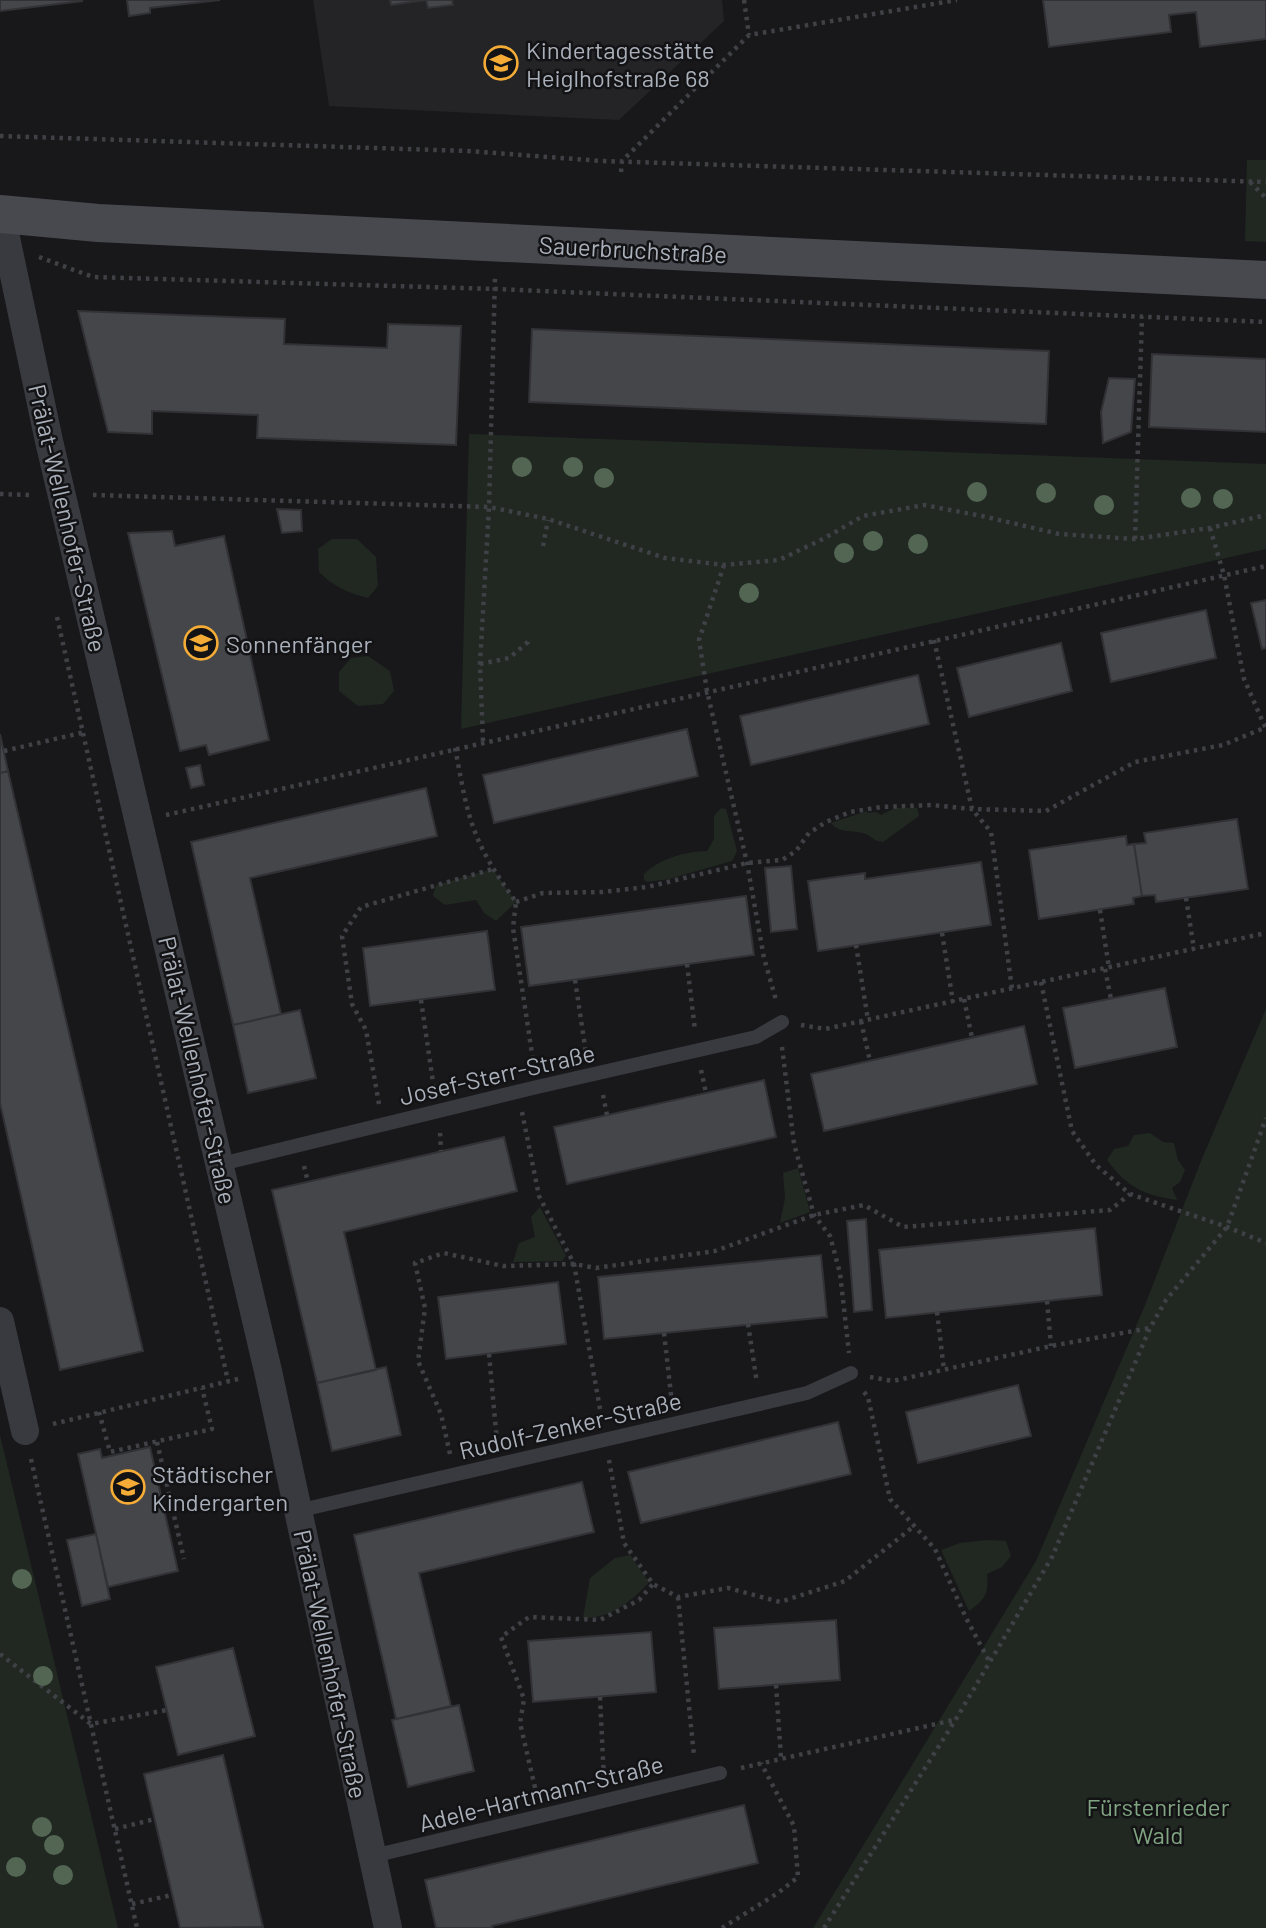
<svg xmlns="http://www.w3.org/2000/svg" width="1266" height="1928" font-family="Barlow,sans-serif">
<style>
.built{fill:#242427}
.green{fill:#202821}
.building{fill:#44464a;stroke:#323236;stroke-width:2}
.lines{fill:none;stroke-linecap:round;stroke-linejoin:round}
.path{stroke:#3f4146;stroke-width:4.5;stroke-dasharray:3.5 5;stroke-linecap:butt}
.lane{stroke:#393a3f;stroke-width:14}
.street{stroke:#393a3f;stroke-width:28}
.secondary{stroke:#47494f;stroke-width:38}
.tree{fill:#526653}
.labels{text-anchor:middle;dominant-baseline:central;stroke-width:5;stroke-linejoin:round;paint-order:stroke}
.poi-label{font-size:24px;fill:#aab0ba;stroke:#131315;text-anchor:start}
.street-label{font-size:24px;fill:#aab0ba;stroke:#131315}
.park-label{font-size:24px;fill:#81a582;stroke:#131315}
</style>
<rect width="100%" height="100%" fill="#18181a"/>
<path class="built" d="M313,0H722L724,21L619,120L329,106Z"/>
<path class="green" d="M1247,160H1266V242L1245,241Z
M469,434L1266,464V549L461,729Z
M332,539H357L376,557L378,586L368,598C348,593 334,587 319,572L318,549Z
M368,656L390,671L394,691L383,704L358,706L339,691V672L351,658Z
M721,808L726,809L737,851L732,861L669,879L647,882L644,880V874C661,858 683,852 707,851L714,839V816Z
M895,808H917L919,816L883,842C875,842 874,838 866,834C853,829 841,835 831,823L867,811V813L876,812L881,815Z
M493,869L516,902L496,921L484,913L476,900L445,905L433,896L436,885Z
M1266,1009V1928H813L1036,1561L1145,1305L1201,1161Z
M1150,1133L1163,1142L1174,1143L1178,1160L1185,1170L1180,1182L1172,1188L1177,1200C1143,1195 1127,1187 1107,1160L1114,1149L1128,1146L1134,1135Z
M798,1168L810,1212L780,1223L785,1198L783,1173Z
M540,1207L566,1256L562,1261L513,1262L519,1243L535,1237L531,1217Z
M0,1435L118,1928H0Z
M987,1540L1006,1541L1011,1556L1002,1567L987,1574C989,1594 985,1600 969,1611L941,1550L960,1543Z
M630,1555L649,1582C633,1601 609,1619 583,1618L590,1578L615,1558Z"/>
<path class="building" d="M0,0H82V1L0,11Z
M127,0H220L150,8V13L129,16Z
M390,0H425L391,5Z
M426,0H452L453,5L428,8Z
M1043,0H1266V39L1200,47L1196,12L1169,15L1171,32L1049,47Z
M78,311L285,319L284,344L387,348L388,324L461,326L456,445L257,438L258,415L152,411V434L108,432Z
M532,329L1049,351L1046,424L529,402Z
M1152,354L1266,359V432L1149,427Z
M1109,378L1135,379L1131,432L1103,443L1101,412Z
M277,509L301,510L302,531L282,533Z
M172,531L175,546L224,536L269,740L209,755L206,745L180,751L128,533Z
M1266,600V648L1262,649L1251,603Z
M1206,610L1216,658L1111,682L1101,633Z
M1061,643L1072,691L969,717L957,668Z
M918,675L929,724L751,765L740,716Z
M687,729L698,776L494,823L483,775Z
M0,734L8,771L0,773Z
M200,765L204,785L191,788L186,768Z
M8,771L143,1351L60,1370L0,1103V773Z
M426,788L437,836L250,878L281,1014L233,1025L191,842Z
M1237,819L1248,889L1156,902L1155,895L1142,896L1134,844L1146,843L1144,833Z
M1126,836L1127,845L1134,844L1142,896L1133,898L1134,904L1039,919L1029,850Z
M981,862L991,925L818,951L808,881L865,873V879Z
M791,866L797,929L771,932L765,868Z
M746,896L754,955L529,986L521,927Z
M487,931L495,990L370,1006L363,948Z
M1165,988L1177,1047L1075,1068L1063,1008Z
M300,1010L316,1078L248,1093L233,1025Z
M1024,1026L1037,1084L824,1131L811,1074Z
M764,1080L776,1137L567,1184L554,1127Z
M504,1137L517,1191L344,1232L376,1370L317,1383L272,1190Z
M866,1219L872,1310L854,1312L847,1221Z
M1095,1228L1102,1295L886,1318L879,1250Z
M821,1255L827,1317L604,1339L598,1277Z
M558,1282L566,1344L446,1359L438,1297Z
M386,1367L401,1435L332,1451L317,1383Z
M1018,1385L1031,1436L918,1463L906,1412Z
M838,1422L851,1474L641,1523L628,1472Z
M150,1447L178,1571L108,1587L78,1454L100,1449L102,1458Z
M582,1482L594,1532L419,1573L451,1706L396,1719L354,1535Z
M96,1534L110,1599L82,1606L67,1540Z
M836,1620L840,1680L719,1689L714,1628Z
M651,1632L656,1692L533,1702L528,1641Z
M233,1648L255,1736L178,1755L156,1667Z
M459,1705L474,1771L408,1787L392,1720Z
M223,1755L263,1927L180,1928L144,1774Z
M744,1805L758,1863L492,1926L493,1928H436L425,1880Z"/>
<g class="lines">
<path class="path" d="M744,0L749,35
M0,136L468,151L602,161L1266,182
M621,172L622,161L749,35L957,0
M1250,182L1266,198
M39,257L93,277L495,289L1266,322
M0,494L31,495
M93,495L489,507L548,519L665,558L724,565L779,560L823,539L863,516L924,505L982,516L1059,534L1135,539L1210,528L1266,515
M1210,528L1224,575L1244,679L1266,729
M1135,539L1142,317
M543,546L548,520
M724,565L699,640L707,691L747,863L764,958L776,1000
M57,617L228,1381
M934,640L972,809L991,832L1012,989
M480,664L509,658L528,642V638
M483,741L480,664L489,507L495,277
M455,748C461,777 465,809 477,837C487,861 501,881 516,902L513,928L534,1067
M4,751L85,732
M166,815L1266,566
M1186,898L1194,949
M516,902L543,893L602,892L647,887L747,863L782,860L796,851L809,833L826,822L850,812L881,807L932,805L972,809L1046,811L1135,762L1223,745L1264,728
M1100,910L1109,968
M942,933L953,1002
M856,945L868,1020
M687,964L695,1030
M1105,969L1111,999
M575,980L586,1053
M1041,982L1072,1131L1096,1165L1130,1194L1227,1227L1266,1243
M964,999L972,1038
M421,1000L434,1089
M861,1021L870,1061
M801,1025L825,1029L1266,933
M782,1047L794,1144L814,1215L830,1236L840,1273L849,1353
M701,1070L706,1093
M603,1095L607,1115
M379,1104L366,1030L352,1004L342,936L361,907L493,869
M522,1112L539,1196L574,1264L602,1420
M440,1133L441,1151
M304,1166L308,1182
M1047,1301L1051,1346
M937,1312L944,1370
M748,1324L757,1383
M664,1333L672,1403
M489,1354L497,1442
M870,1377L893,1381L1051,1346L1150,1328
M864,1392L868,1397L890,1499L935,1549L966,1618L989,1661
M99,1412L110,1452L212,1429L202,1388
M53,1424L242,1378
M157,1442L184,1559
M450,1454L441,1414L418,1361L425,1308L415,1263L444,1253L503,1266L574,1264L596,1268L715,1251L814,1215L864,1205L903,1227L1110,1210L1130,1194
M31,1459L137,1928
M609,1460L624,1543L653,1584L678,1597L728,1588L780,1602L845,1581L913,1527
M678,1597L694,1756
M0,1654L91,1724L167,1710
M776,1685L781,1758
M600,1697L604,1780
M741,1768L954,1720
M537,1796L520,1723L524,1699L501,1637L529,1617L600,1620L639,1600L653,1584
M115,1829L155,1819
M132,1904L172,1895
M722,1928L778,1893L798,1877L794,1826L761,1763
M824,1928L956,1719L1052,1557L1150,1328L1166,1300L1227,1227L1266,1118"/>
<path class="lane" d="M221,1164L537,1087L756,1037L782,1022
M297,1511L807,1393L851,1373
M373,1856L720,1773"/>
<path class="street" d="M1,214L49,441L268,1371L388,1928
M0,1321L25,1431"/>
<path class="secondary" d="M0,214L98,223L1266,280"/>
</g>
<g class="tree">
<circle cx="522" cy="467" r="10"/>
<circle cx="573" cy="467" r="10"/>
<circle cx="604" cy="478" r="10"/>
<circle cx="977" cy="492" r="10"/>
<circle cx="1046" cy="493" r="10"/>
<circle cx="1191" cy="498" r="10"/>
<circle cx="1223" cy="499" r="10"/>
<circle cx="1104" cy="505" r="10"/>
<circle cx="873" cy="541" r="10"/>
<circle cx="918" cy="544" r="10"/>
<circle cx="844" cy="553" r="10"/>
<circle cx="749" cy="593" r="10"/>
<circle cx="22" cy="1579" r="10"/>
<circle cx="43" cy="1676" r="10"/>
<circle cx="42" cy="1827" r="10"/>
<circle cx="54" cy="1845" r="10"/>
<circle cx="16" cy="1867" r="10"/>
<circle cx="63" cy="1875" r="10"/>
</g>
<defs>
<symbol id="school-ring" viewBox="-11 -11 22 22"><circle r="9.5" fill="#131315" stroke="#f4ac37" stroke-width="1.5"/><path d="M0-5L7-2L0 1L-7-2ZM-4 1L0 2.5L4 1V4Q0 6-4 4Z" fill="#f4ac37"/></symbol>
</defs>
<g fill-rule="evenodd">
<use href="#school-ring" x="482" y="44" width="38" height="38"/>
<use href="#school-ring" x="182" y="624" width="38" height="38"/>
<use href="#school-ring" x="109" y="1468" width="38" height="38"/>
</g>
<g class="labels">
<g class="poi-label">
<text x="526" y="49">Kindertagesstätte<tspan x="526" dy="28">Heiglhofstraße 68</tspan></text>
<text x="226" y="643">Sonnenfänger</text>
<text x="152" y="1473">Städtischer<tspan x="152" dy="28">Kindergarten</tspan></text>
</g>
<g class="street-label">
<text transform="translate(633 249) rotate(3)">Sauerbruchstraße</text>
<text transform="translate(68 518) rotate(77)">Prälat-Wellenhofer-Straße</text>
<text transform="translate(198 1070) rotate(77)">Prälat-Wellenhofer-Straße</text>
<text transform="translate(497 1074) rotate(-13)">Josef-Sterr-Straße</text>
<text transform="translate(570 1425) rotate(-13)">Rudolf-Zenker-Straße</text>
<text transform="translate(331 1664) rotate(78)">Prälat-Wellenhofer-Straße</text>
<text transform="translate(541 1793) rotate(-14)">Adele-Hartmann-Straße</text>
</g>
<g class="park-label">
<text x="1158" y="1806">Fürstenrieder<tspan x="1158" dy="28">Wald</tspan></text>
</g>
</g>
</svg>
